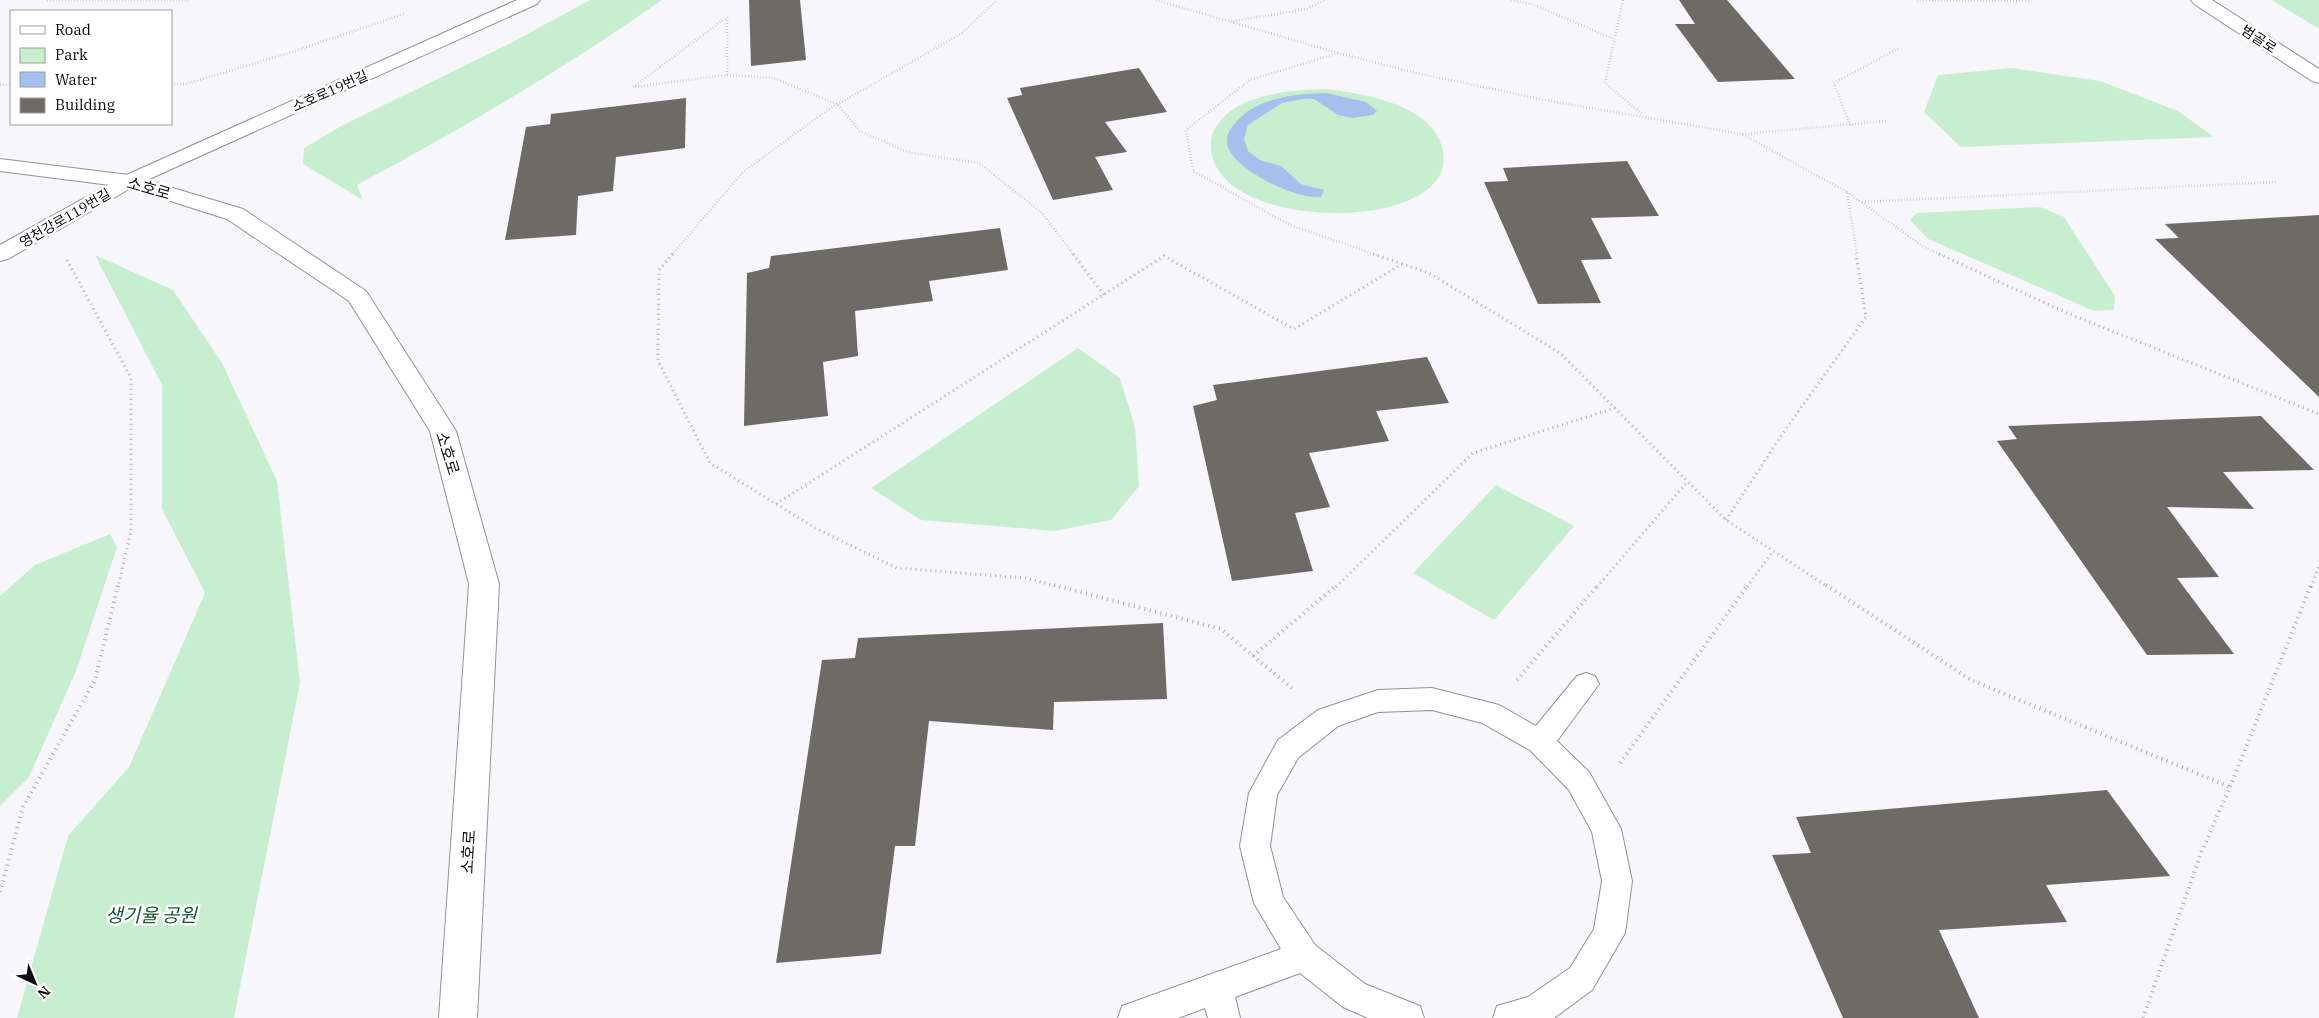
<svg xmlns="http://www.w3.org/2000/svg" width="2319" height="1018" font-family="'IBM Plex Serif','Noto Sans KR',serif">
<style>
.green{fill:#c7efcf}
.water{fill:#a5c0ec}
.building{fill:#6d6a67}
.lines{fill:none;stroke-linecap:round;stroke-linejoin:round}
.lane-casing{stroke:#939397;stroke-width:2}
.street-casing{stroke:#939397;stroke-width:2}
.secondary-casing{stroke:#939397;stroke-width:2}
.path-far2{stroke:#acacaf;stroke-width:2.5;stroke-dasharray:0.5 2.5;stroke-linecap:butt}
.path-far1{stroke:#acacaf;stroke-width:3;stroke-dasharray:1 4;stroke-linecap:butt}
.path{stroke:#acacaf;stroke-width:4;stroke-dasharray:1 4.5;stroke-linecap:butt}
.lane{fill:#fff;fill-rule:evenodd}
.street{fill:#fff;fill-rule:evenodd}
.secondary{fill:#fff;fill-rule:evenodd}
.labels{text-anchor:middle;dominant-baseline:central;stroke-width:5;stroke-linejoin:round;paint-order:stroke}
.far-street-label{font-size:14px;fill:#0b0b0d;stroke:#fff}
.street-label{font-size:16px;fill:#0b0b0d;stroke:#fff}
.near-park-label{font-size:19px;font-style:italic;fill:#13592d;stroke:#fff}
</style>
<rect width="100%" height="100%" fill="#f7f7fb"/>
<path class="green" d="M590,0H662C565,68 462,129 357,185L363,200L303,164L304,148L343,125L507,45Z
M2272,0H2319V29Z
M2012,68L2100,81L2178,111L2214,137L1961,147L1924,112L1938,75Z
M1326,89C1360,93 1423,103 1439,139C1480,230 1238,238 1213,159C1210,148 1209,137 1216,127C1236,93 1292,90 1326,89Z
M2040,207L2064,217L2115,296L2114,310L2094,311L1928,239L1910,220L1917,213Z
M95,255L173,290L222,363L277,481L300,683L234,1018H17L68,836L129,767L205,593L162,509V385Z
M1078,348L1120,378L1135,427L1139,486L1111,520L1054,531L921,520L871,488Z
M1496,485L1574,526L1494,620L1413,573Z
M110,534L117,547L76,671L29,777L0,806V596L35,565Z"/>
<path class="water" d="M1326,93L1366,102L1377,111L1373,115L1352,118L1338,115L1314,99H1303L1282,103L1248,125L1244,139L1248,151L1260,160L1281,166L1301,184L1324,190L1321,197C1315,197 1308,197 1302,195C1282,191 1223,164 1227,138C1228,131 1233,126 1237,121C1260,97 1294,94 1326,93Z"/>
<path class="building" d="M749,0H800L806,60L751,66Z
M1679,0H1727L1795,79L1718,82L1675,24H1695Z
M1139,68L1167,112L1105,122L1127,152L1095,157L1113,190L1053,200L1007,98L1022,95L1020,88Z
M686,98L685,148L616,157L613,191L578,196L576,235L505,240L526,127L550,124L551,114Z
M1627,161L1659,216L1591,218L1612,259L1581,260L1601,303L1538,304L1484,182L1508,181L1503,168Z
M2319,215V397L2155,239L2179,238L2165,224Z
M1000,228L1008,270L929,281L933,301L855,311L858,356L823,362L828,416L744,426L747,273L769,268L771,256Z
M1427,357L1449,403L1376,411L1389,441L1309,453L1330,507L1295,513L1313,571L1232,581L1193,406L1217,400L1213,385Z
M2261,416L2314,470L2223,472L2254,509L2167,507L2219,577L2177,578L2234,654L2147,655L1997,441L2017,439L2008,426Z
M1163,623L1167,699L1054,702L1053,730L929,721L915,846H895L881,954L776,963L822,660L855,658L858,638Z
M2107,790L2170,876L2046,885L2067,922L1939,930L1979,1018H1843L1772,855L1811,853L1796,817Z"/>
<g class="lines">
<defs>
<path id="lane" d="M1586,673L1595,676L1599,684L1557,741L1589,772L1621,829L1632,881L1625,933L1592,990L1554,1018H1493L1497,1006L1528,997L1570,968L1594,929L1602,881L1592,832L1569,790L1530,750L1482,723L1432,710L1378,712L1338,726L1298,758L1277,795L1270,846L1283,897L1315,945L1365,984L1420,1006L1424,1018H1368L1343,1007L1300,973L1235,997L1240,1018H1208L1205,1008L1178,1018H1118L1122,1006L1281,949L1254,903L1240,846L1249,793L1278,740L1318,710L1378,690L1432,688L1499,705L1536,726L1577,676Z"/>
<path id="street" d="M517,0H540L537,4L136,185L8,259L0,261V245L122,177Z"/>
<path id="secondary" d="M2191,0H2212L2319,69V83L2312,81L2194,4Z
M0,159L129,175L243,209L366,291L456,431L499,584L477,1018H439L469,584L430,431L349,301L227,219L126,187L0,171Z"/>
</defs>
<use href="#lane" class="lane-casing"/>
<use href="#street" class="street-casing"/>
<use href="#secondary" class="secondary-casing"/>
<path class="path-far2" d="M47,0H189
M1156,0L1338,53L1421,74L1555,102L1742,134L1847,192L1857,255
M1511,0L1532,4L1614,39
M1623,0L1605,83L1643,115
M1917,0L2029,1
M727,17V75L633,87Z
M1233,21L1307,9L1324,0
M1338,53L1250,80L1186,130L1193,171L1290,225L1377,255
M727,75L773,78L837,104L860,131L907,152L979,163L1042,213L1074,255
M171,84H186L286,54L404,14
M0,85H11
M1850,125L1834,83L1899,48
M1742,134L1888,121
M1847,192L1924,247L1942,255
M1862,202L2276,182
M672,255L742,173L826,111L962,33L997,0"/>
<path class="path-far1" d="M673,254L659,270L658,361L710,463L815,528L897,568L1026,578L1059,587
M1073,254L1104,295
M1373,254L1429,273L1560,353L1726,520L1828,587
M1939,254L2067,313L2319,414
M67,260L131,378V531L118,587
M776,504L1164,256L1294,329L1402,264
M1726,520L1785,430L1866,317L1856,254
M1336,587L1473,453L1615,408
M1597,587L1687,482
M1747,587L1773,551
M2311,587L2319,566"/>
<path class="path" d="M1054,585L1221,629L1293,689
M1826,585L1971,680L2230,787
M1253,656L1337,585
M1517,680L1598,585
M1620,763L1748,585
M0,892L23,807L95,680L118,585
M2143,1018L2201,853L2230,787L2311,585"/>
<use href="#lane" class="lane"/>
<use href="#street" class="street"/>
<use href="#secondary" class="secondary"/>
</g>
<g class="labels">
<g class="far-street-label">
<text transform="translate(2259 39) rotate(33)">범골로</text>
<text transform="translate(330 91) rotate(-24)">소호로19번길</text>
<text transform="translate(65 218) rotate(-30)">영천강로119번길</text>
</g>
<g class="street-label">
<text transform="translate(149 188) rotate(16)">소호로</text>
<text transform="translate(448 453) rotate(73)">소호로</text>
<text transform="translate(468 852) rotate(-87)">소호로</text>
</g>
<g class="near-park-label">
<text x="151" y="915">생기율 공원</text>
</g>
</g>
<rect x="10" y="10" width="162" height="115" fill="#ffffff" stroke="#9d9d9e"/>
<rect x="20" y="26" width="25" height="8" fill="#ffffff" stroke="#9d9d9e"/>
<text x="55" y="35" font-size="15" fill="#0b0b0d">Road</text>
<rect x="20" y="48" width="25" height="15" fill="#c7efcf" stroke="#9d9d9e"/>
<text x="55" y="60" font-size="15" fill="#0b0b0d">Park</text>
<rect x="20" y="72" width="25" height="15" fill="#a5c0ec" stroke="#9d9d9e"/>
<text x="55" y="85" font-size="15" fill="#0b0b0d">Water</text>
<rect x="20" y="98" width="25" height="15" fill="#6d6a67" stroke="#9d9d9e"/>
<text x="55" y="110" font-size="15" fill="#0b0b0d">Building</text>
<g transform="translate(35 983) rotate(136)" stroke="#ffffff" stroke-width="4" paint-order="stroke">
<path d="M0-4L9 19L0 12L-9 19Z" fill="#0b0b0d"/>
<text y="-8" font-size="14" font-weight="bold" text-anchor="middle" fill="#0b0b0d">N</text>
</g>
</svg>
